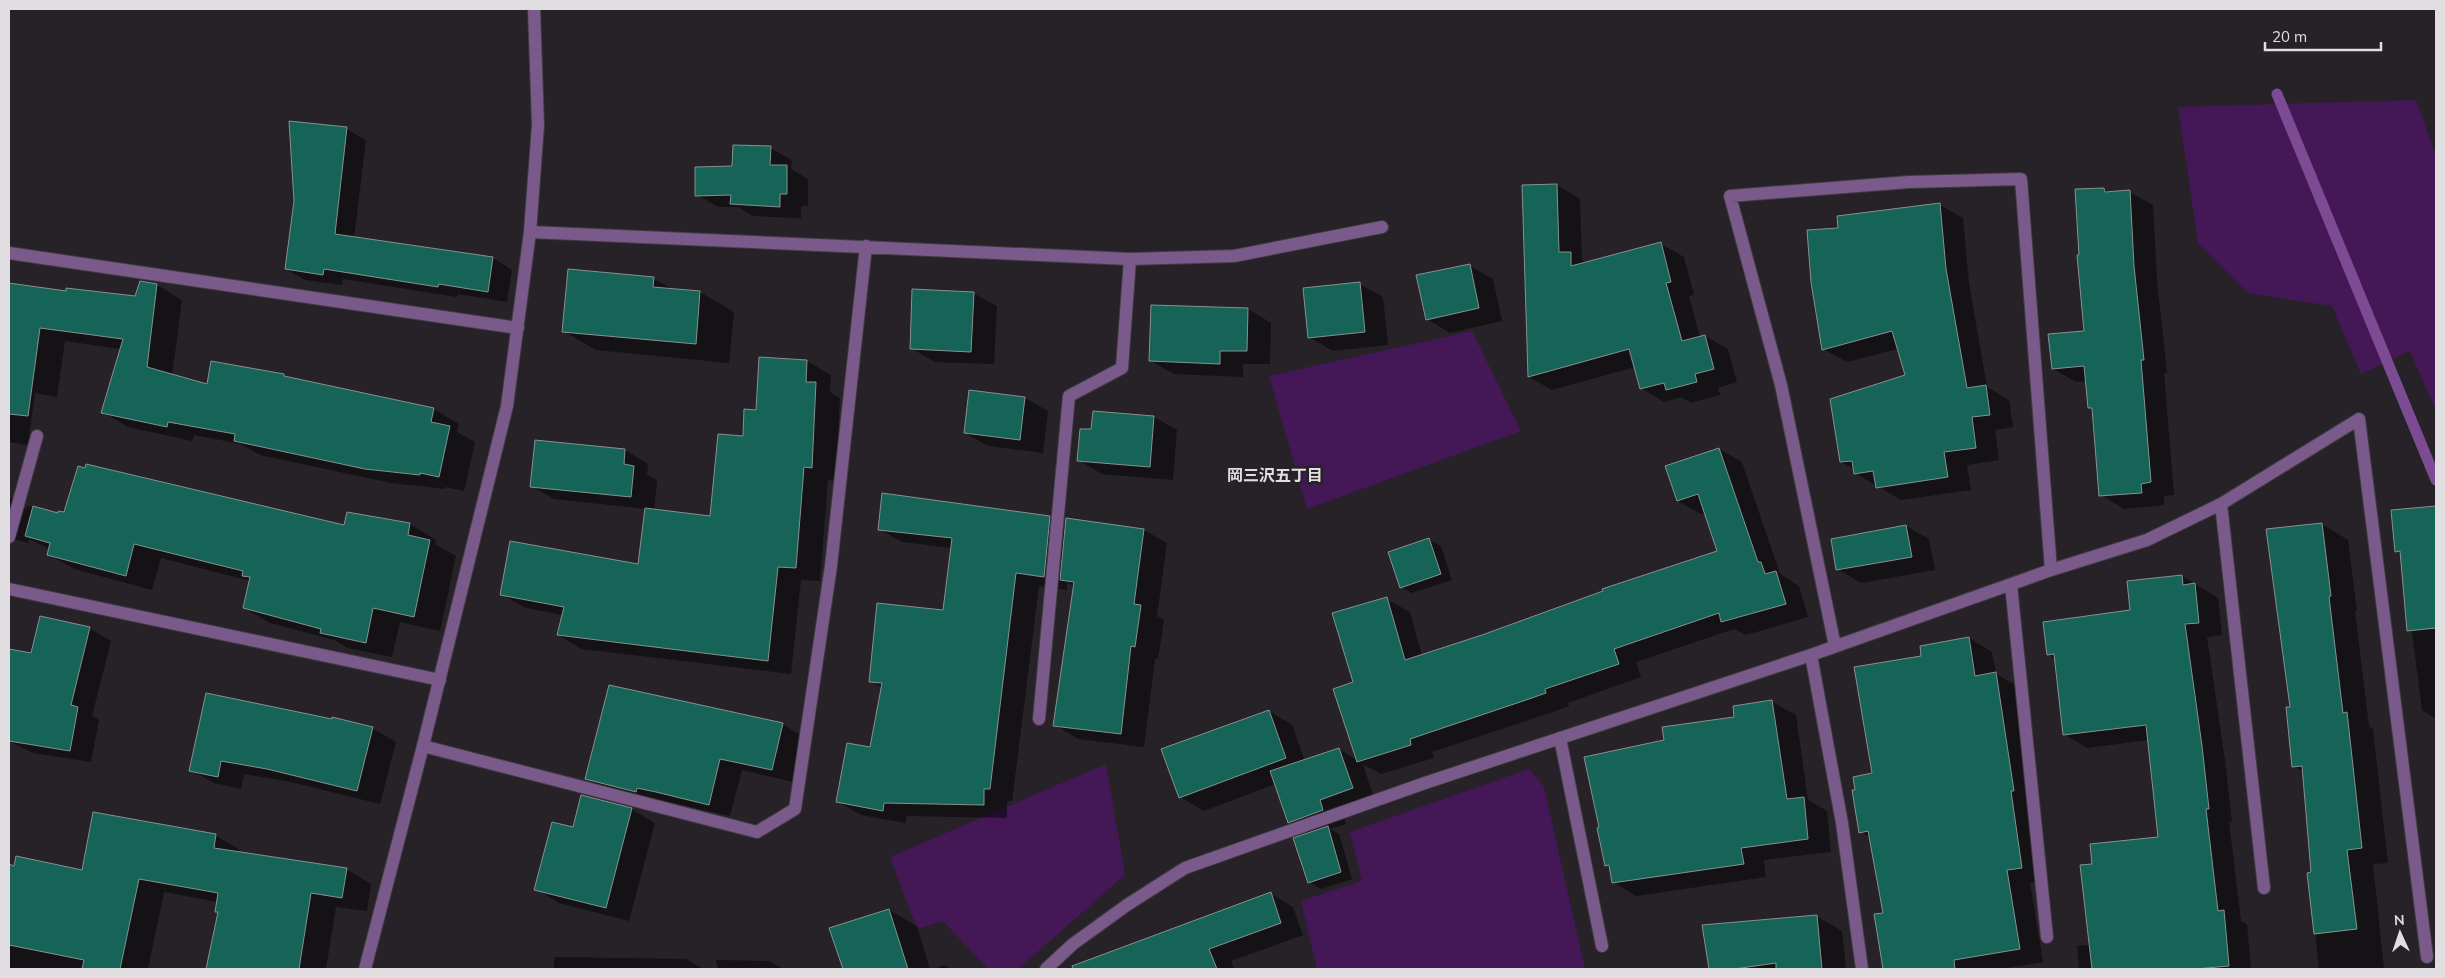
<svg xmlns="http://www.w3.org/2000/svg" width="2445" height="978" font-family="Mulish,'Noto Sans JP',sans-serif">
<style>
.green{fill:#441756}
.shadow{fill:#0007}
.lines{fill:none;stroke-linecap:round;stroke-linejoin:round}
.stream{stroke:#7c4b93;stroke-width:11}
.building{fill:#166358;stroke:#87918f}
.service-casing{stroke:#403c42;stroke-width:14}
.minor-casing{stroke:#403c42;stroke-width:14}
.tertiary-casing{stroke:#403c42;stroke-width:14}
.service{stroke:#7a5a8a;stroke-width:12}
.minor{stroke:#7a5a8a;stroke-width:12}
.tertiary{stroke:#7a5a8a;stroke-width:12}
.labels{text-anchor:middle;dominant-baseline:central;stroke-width:5;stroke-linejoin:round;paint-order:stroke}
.neighbourhood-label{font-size:16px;font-weight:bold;fill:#e1dee2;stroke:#262228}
</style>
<rect width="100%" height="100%" fill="#262228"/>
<path class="green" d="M2416,100L2436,156V411L2410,351L2361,374L2332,306L2248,293L2198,243L2178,107Z
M1472,331L1521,431L1307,509L1269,376Z
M1106,764L1125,875L1018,969H988L943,921L917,929L890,857Z
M1529,769L1544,787L1585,969H1317L1301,901L1362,881L1350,832Z"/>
<path class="shadow" d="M346,129L366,140L354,238L493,258L512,270L507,302L458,294L457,297L343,279L342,285L305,280L286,269L296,201Z
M770,148L792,160L791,169L808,179V206H801V218L753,216L738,207H718L697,195L734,167Z
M1557,185L1580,199L1582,260L1588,263L1661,244L1684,257L1694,295L1689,296L1700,337L1705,336L1728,349L1737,382L1718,388L1720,395L1691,403L1681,397L1664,402L1641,388L1635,367L1552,390L1529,377L1523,186Z
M2104,189L2110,192H2129L2153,205L2157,280L2167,373H2164L2174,495L2164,496V505L2124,509L2101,495L2094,410L2089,407L2087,381L2076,382L2053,369L2085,332L2080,256Z
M1940,205L1963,218L1969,283L1987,387L2009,400L2013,427L1995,430L1999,460L1967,465L1971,490L1901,500L1855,473L1854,469L1841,462L1906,376L1898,349L1847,362L1823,349L1839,229Z
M1470,266L1493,279L1502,321L1450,333L1427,319Z
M653,278L674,290L700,292L734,312L729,363L596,350L563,331Z
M9,284L67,292L136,298L157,285L182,300L172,376L208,386L284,375L290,378L434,409L459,424L457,432L475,442L464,491L445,487V489L391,483L260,455L241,444L194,435L192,441L128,427L103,412L121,349L65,341L57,397L35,393L28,445L9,442Z
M1359,284L1383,297L1388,345L1333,351L1309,337Z
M973,293L997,306L994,364L935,362L911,348Z
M1248,309L1271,323L1270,364H1243V377L1174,374L1151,361Z
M807,361L831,375L830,392L840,398L836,481L828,480L820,581L801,580L791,674L582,649L558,635L563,615L526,608L501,594L639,566L646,509L554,499L531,486L625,450L648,464L647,475L657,480L654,510L711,518L744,437L758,411Z
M1025,398L1048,411L1043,453L988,446L965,433Z
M1094,412L1154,417L1177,430L1173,480L1102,474L1078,460L1092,431Z
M1719,449L1742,462L1780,574L1799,586L1808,617L1746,635L1734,629L1636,662L1641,677L1568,703L1569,706L1550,713L1432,752L1434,758L1381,774L1363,764L1375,802L1343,813L1346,824L1330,829L1339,834L1352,879L1321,889L1309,882V834L1289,822L1275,784L1204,811L1180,797L1269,711L1292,725L1305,761L1339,749L1357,760L1386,599L1410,612L1422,656L1719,552L1706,513L1701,514L1678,501Z
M9,497L24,506L26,510L27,506L58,515L345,527L410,524L436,540L435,544L456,556L440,631L400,622L392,657L348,648L334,640L270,623L244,608L250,581L161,558L152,590L74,569L48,554L49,549L29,539L28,543L9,538Z
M2436,507V719L2422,710L2412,632L2409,630L2401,554L2396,551L2393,511Z
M1049,517L1066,527L1144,530L1167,543L1157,616L1164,620L1158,659H1155L1144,747L1078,739L1055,725L1074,586L1067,582V590L1039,586L1012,801H1007V818L907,816L905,823L861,815L838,802L871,749L883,688L870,681L944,611L952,548L902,542L879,529Z
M2322,524L2348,540L2357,611H2355L2369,726L2373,729L2388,863L2373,864L2384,969H2319L2309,874L2313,873L2304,772L2293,766L2291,708Z
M1906,526L1929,539L1935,570L1861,583L1838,569Z
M1429,540L1441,546L1452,580L1412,593L1401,587Z
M2182,576L2218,598L2222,635L2207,637L2225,760L2232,822H2229L2241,921L2247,925L2251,969H2079L2077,946L2090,945L2094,865L2159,838L2149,740L2087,748L2064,734L2056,659L2048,654L2131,612Z
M89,628L111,641L92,716L99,720L91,762L33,753L9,741V735L17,737L18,735L9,733V650L32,655Z
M1969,638L1992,652L1996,674L2019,687L2044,881L2030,883L2043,962L1999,969H1884L1875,915L1884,914L1871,838L1861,832L1874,774L1923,657Z
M207,694L372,728L396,742L380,804L291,782L244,774L241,789L214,783L191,770Z
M1772,702L1796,715L1808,800L1827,811L1831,852L1764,860L1766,877L1636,896L1613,882L1611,868L1606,865L1665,741L1736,718Z
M782,724L804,737L793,782L742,770L730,816L659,800L658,804L608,791L587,779Z
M631,809L655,823L629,921L559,903L536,889L574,829Z
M94,813L216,836L240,850V853L346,869L371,884L367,911L336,907L326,969H207L219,913L216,911L218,902L164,892L148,969H9V866L83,871Z
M1271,894L1293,907L1303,935L1231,961L1234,969H1135L1127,947Z
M889,910L917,926L930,969H842Z
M1816,916L1842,931L1846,969H1710L1704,927Z
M554,957L686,959L703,969H554Z
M716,960L769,961L783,969H718Z
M944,965L951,969H934Z"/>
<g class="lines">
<path class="stream" d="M2277,94L2436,480"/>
</g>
<path class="building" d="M289,121L347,127L335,234L493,257L488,292L439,284L438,287L324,269L323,275L285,269L294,201Z
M733,145L771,146L770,165H787V194H780V207L730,204L731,195L695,196V167L732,166Z
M1557,184L1559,252H1571V266L1661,242L1671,282L1666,283L1682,341L1705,335L1714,369L1695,374L1697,382L1666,390L1664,383L1640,389L1629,349L1528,377L1522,185Z
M2104,188L2105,192L2130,190L2134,266L2144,360H2141L2151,482L2141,484L2142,493L2099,496L2092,408H2088L2084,366L2052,369L2048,334L2084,331L2077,255H2079L2075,189Z
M1940,203L1946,269L1967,388L1986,385L1990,415L1972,417L1976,448L1944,452L1948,477L1876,488L1873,471L1854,474L1852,461L1840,462L1830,399L1905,375L1892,331L1822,350L1811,282L1807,230L1838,228L1837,216Z
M1470,264L1479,308L1426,320L1416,275Z
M568,269L654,277L653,287L700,291L696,344L562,332Z
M140,281L157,284L147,367L207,384L211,361L284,374V376L434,408L431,422L450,426L439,477L420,473V475L365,469L234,441L235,434L168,422L167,427L101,413L123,339L40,328L28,416L9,414V283L66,291V288L135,296Z
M1360,282L1365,332L1308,338L1303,288Z
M912,289L974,292L971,352L910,349Z
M1151,305L1248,308L1247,351H1220V364L1149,361Z
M759,357L807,360L806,382H816L812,468L804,467L796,568L778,567L768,661L557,635L564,607L500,595L510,541L638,564L645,508L710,516L718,434L743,436L744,409L756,410Z
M969,390L1025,397L1020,440L964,433Z
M1093,411L1154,416L1150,467L1077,461L1080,429H1091Z
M535,440L625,449L624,464L634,466L631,497L530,487Z
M1719,448L1758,562H1761L1765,574L1776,571L1786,604L1721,622L1719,613L1614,649L1619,664L1545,689L1546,693L1526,700L1410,739L1411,745L1357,762L1333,689L1353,682L1332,613L1387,597L1405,660L1482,635L1603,591L1602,589L1717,551L1698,494L1677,501L1665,466Z
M86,464L344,525L347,512L410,523L408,535L430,540L414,617L373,608L366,643L320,633L321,629L243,608L250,577L242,576L243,571L134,544L126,576L47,555L50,543L25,536L33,506L58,513V511L64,512L78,466L85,468Z
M882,493L1050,516L1044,577L1016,573L990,789H984V805L884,803L883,811L836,802L847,743L870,747L882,683L869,682L877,603L943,610L952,538L878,530Z
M2436,506V628L2407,631L2400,551L2395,552L2391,510Z
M1066,518L1144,529L1134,604L1141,605L1135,647L1131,646L1121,734L1053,726L1074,582L1060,580Z
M2322,523L2331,596L2329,597L2343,713L2347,712L2362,848L2347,850L2357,929L2314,934L2307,873L2311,872L2302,766L2292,767L2286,707H2290L2266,529Z
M1906,525L1912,557L1836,570L1831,539Z
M1429,538L1441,574L1400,588L1388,552Z
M2182,575L2183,585L2195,583L2199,623L2185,624L2202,746L2209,809H2206L2218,911L2224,910L2229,966L2195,969H2092L2080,865L2092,864L2090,844L2158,837L2146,725L2063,735L2054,654L2047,655L2043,622L2130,610L2127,581Z
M40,616L90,627L71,705L78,707L70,751L9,741V649L31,653Z
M1969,637L1975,676L1996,672L2014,791H2011L2022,868L2007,870L2020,949L1954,960L1955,969H1883L1874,914L1883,913L1868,831L1859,833L1852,790H1855L1853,777L1872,773L1854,667L1921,656L1920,646Z
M609,685L783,723L772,770L720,759L709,805L656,792L637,788L636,792L585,779Z
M206,693L332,719V717L373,727L357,791L267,769L221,761L218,777L189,771Z
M1772,700L1787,799L1804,797L1808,839L1741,848L1744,864L1612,883L1609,865L1605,866L1597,828L1599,827L1584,757L1664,740L1662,727L1734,717L1733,706Z
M1269,710L1286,758L1179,798L1161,749Z
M1339,748L1353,788L1320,800L1323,810L1288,823L1270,771Z
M581,795L632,808L606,908L534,890L552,822L573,827Z
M93,812L216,834L214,848L347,868L342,898L311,893L299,969H206L218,912H215L218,893L139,879L120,969H82L84,960L9,945V864L14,866L16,856L82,870Z
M1328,826L1341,872L1308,883L1293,838Z
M1271,892L1281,923L1209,949L1217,969H1073L1072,966Z
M889,909L908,969H843L829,928Z
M1817,915L1822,969H1776V963L1734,969H1709L1702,925Z"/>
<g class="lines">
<defs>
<path id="service" d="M9,589L440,680
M1560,738L1602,946"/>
<path id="minor" d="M530,232L1130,259L1234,256L1382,227
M9,253L518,328
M2221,504L2264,888
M9,537L37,436
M2011,585L2047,937
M1835,646L1781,385L1730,196L1909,182L2021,179L2051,570
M1811,655L1842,823L1862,969
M1039,719L1069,396L1122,368L1130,259
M423,746L757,832L795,809L831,566L866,246
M1046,969L1073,944L1127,905L1185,868L1425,783L1811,655L2051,570L2147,540L2221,504L2359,419L2427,957"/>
<path id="tertiary" d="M365,969L423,746L507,406L530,232L538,125L534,9"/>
</defs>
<use href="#service" class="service-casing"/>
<use href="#minor" class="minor-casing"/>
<use href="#tertiary" class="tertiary-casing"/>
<use href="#service" class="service"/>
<use href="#minor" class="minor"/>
<use href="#tertiary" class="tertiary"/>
</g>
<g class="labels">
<g class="neighbourhood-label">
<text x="1275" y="475">岡三沢五丁目</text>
</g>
</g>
<rect width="2445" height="978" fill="none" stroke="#e1dee2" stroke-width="20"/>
<g transform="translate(2400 933) rotate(357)" stroke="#262228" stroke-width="4" paint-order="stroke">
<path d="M0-4L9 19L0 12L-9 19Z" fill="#e1dee2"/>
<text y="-8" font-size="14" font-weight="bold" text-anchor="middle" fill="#e1dee2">N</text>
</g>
<path d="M2265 42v8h116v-8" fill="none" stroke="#e1dee2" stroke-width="2.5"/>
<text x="2272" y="42" font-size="15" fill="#e1dee2" stroke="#262228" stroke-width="4" paint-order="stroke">20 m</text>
</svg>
